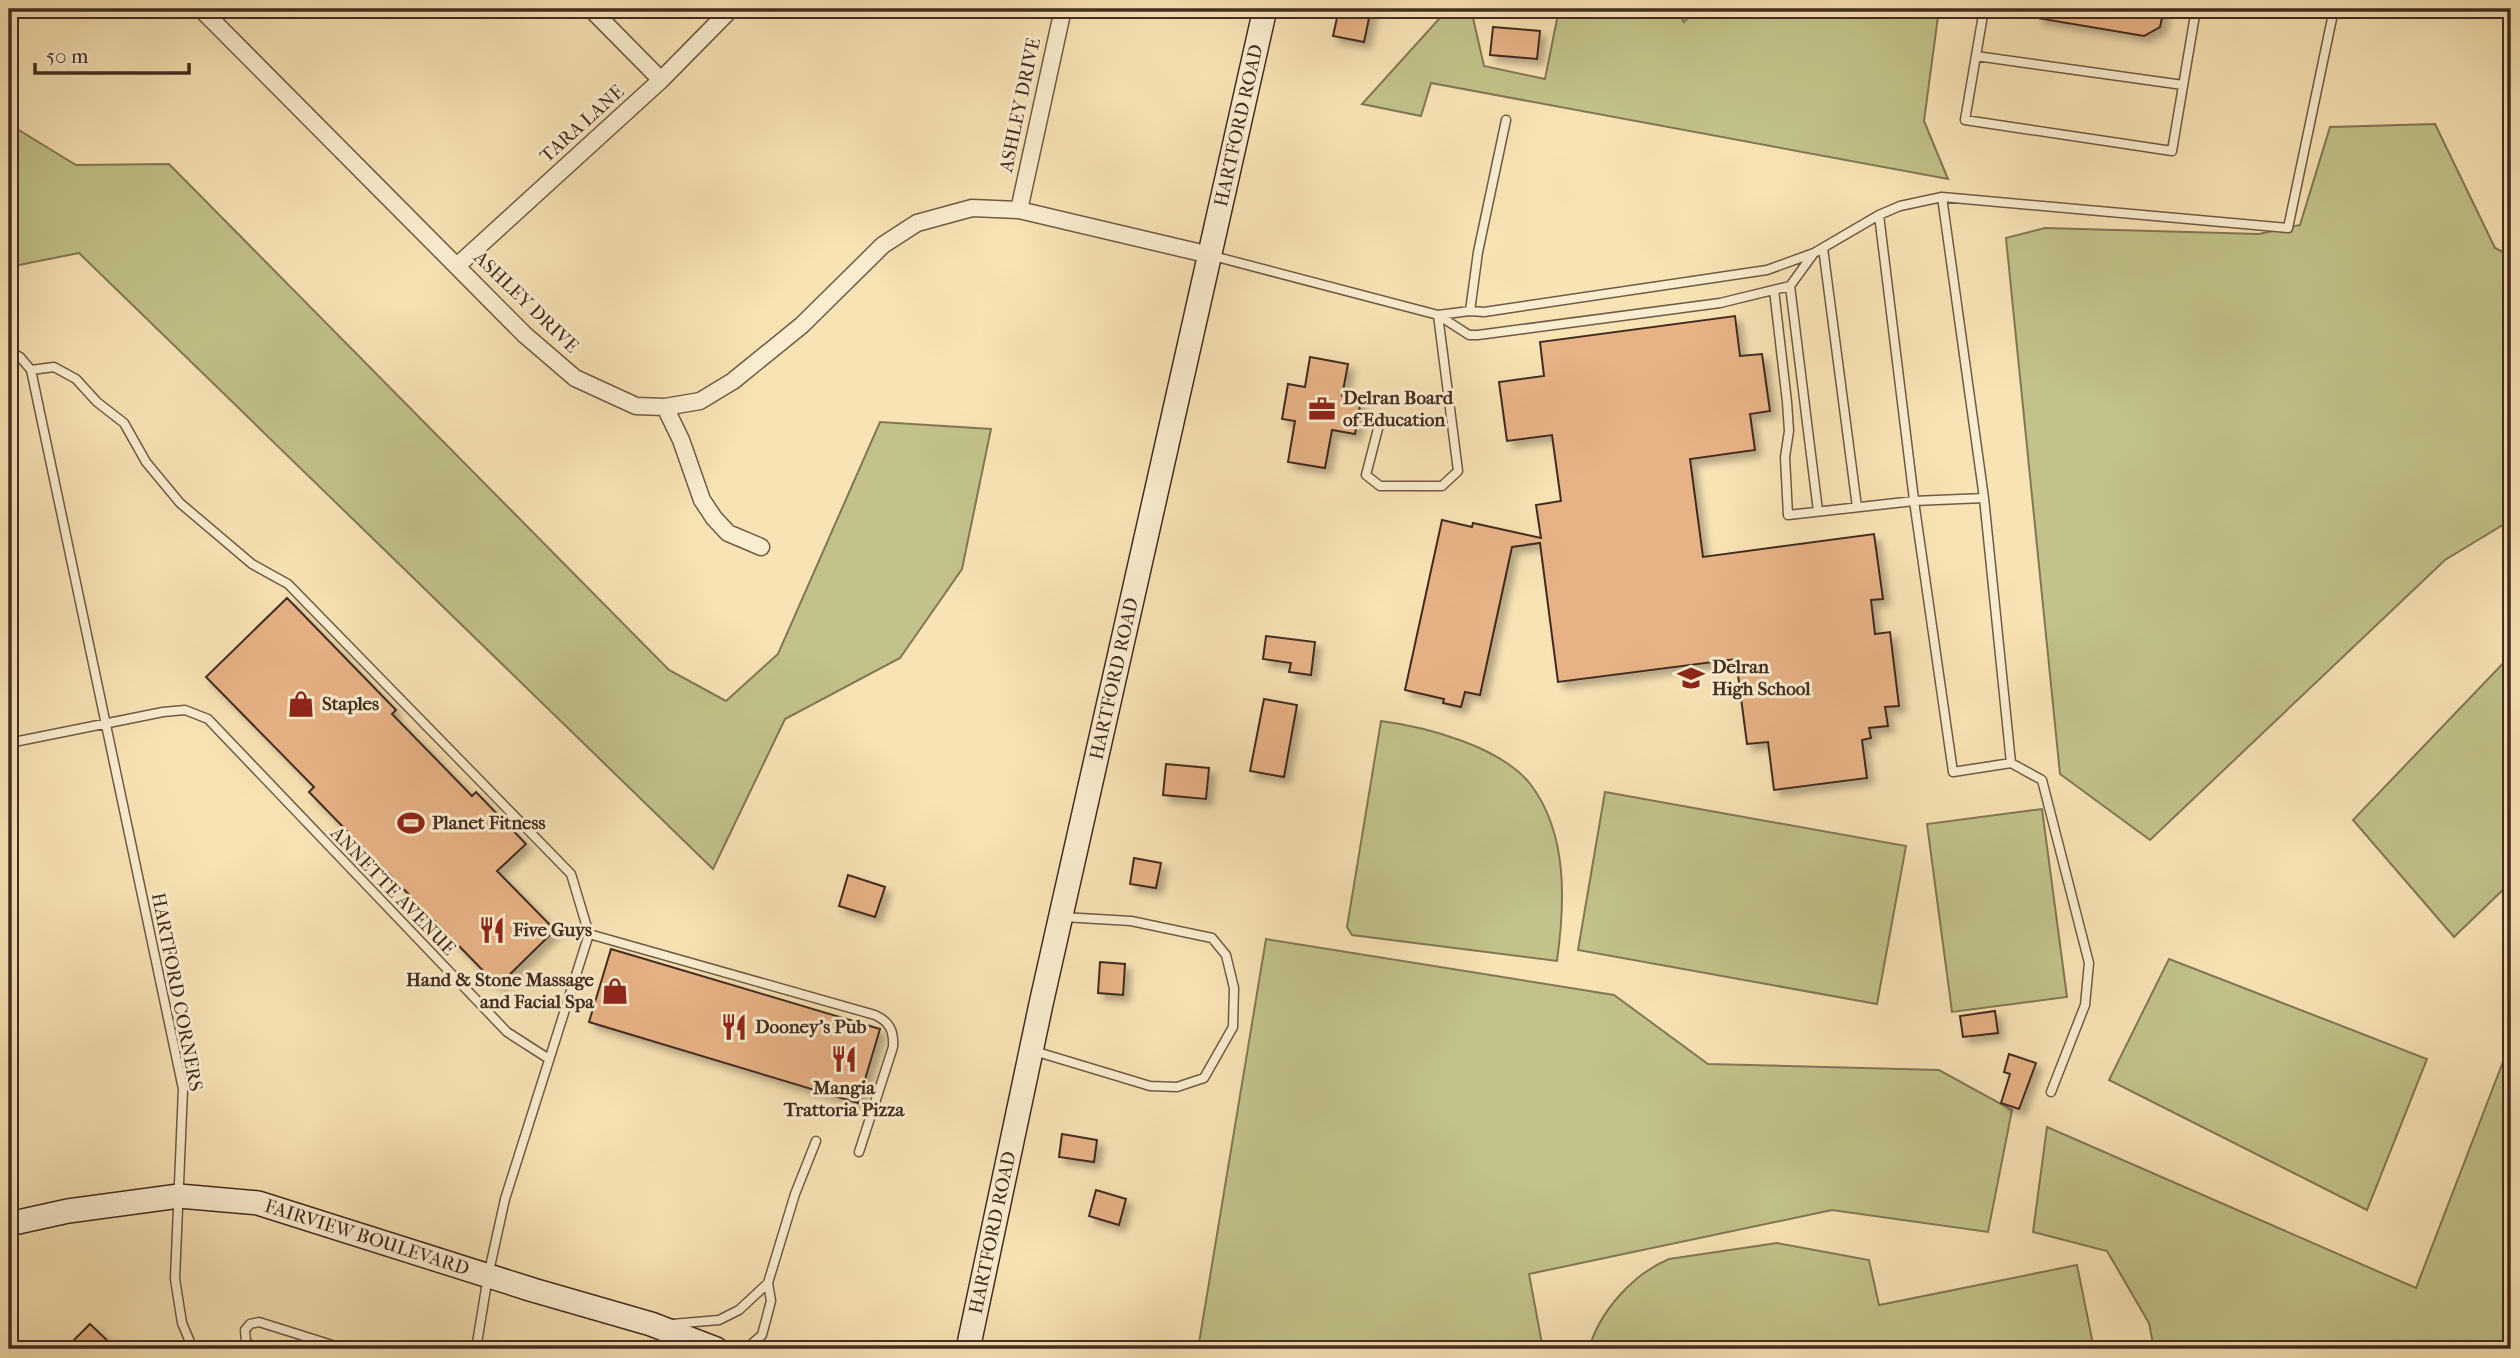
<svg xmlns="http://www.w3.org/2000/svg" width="2520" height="1358" font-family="'IM FELL French Canon',serif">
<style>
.green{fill:#c2c28a;stroke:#827755;stroke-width:2}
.building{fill:#e7b286;stroke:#432c20;stroke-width:2;filter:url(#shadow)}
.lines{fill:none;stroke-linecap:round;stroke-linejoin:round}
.lane-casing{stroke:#705a45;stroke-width:11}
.street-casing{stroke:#705a45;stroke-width:19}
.secondary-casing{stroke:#432c20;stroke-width:26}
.lane{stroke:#faedcf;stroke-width:8}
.street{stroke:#faedcf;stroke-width:16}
.secondary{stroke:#faedcf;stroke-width:23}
.labels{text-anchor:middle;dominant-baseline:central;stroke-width:6;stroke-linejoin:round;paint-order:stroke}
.street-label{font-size:19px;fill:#432c20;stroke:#faedcf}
.poi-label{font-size:19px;font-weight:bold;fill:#432c20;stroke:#faedcf;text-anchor:start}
</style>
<defs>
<filter id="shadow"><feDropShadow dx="6" dy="6" stdDeviation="3.5" flood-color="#0004"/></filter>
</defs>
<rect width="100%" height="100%" fill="#f8e3b5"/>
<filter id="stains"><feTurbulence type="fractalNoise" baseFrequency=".00286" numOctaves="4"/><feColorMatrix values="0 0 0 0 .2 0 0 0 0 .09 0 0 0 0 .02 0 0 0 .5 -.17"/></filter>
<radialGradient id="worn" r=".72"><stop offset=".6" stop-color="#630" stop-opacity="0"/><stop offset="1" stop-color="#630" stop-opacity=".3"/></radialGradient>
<path class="green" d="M1448,9H1471L1484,66L1545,79L1559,9H1676L1684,22L1696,9H1939L1924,121L1948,179L1431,83L1421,116L1362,104Z
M9,124L76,165L169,164L669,670L726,701L778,654L880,422L991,429L962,569L900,658L785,719L713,869L79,253L9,267Z
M2435,124L2495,248L2511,256V520L2445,560L2150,840L2060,774L2006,238L2045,228L2259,234L2300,225L2330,127Z
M2511,655V882L2454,937L2353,820Z
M1381,721C1427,727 1502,747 1531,785C1568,834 1565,903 1557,961L1352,935L1347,927Z
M1605,792L1906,846L1877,1004L1578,950Z
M2042,809L2067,997L1952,1012L1927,824Z
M1266,939L1614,995L1708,1064L1939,1070L2012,1110L1988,1232L1832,1210L1529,1274L1543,1349H1198Z
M2169,959L2427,1059L2367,1210L2109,1080Z
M2511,1041V1349H2154L2149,1323L2107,1251L2033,1232L2047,1127L2416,1288Z
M1777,1243L1869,1260L1879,1305L2077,1265L2094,1349H1589C1599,1312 1633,1274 1669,1259Z"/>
<path class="building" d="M1339,9H1371L1364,42L1333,36Z
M2038,9H2164L2160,27L2144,36L2037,18Z
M1493,27L1540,31L1537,59L1490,55Z
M1735,316L1740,356L1762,354L1770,411L1750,414L1755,450L1690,459L1703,557L1874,534L1883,599L1871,600L1875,634L1890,632L1899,706L1885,707L1888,726L1869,728L1871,738L1862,740L1867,778L1774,790L1768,742L1747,744L1736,659L1558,682L1540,543L1512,547L1480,695L1465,692L1461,707L1443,703L1444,699L1405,690L1442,520L1472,527L1473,523L1541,538L1536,505L1561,501L1552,435L1507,441L1499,382L1544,376L1540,342Z
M1310,357L1348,364L1342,396L1361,400L1355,434L1332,430L1325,468L1288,462L1295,421L1282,419L1288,384L1305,387Z
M287,598L396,710L392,714L472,796L476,792L526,844L497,871L555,930L498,986L309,792L314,787L206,677Z
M1266,636L1315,642L1311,675L1289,672L1291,663L1263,659Z
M1264,699L1297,705L1284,777L1250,771Z
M1166,764L1209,768L1206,799L1163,795Z
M1134,858L1161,863L1156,888L1130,884Z
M848,875L885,887L875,917L839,906Z
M611,949L880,1029L858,1103L589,1022Z
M1100,962L1125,964L1123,995L1098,993Z
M1995,1011L1998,1033L1963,1037L1960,1016Z
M2009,1054L2036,1063L2019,1109L2001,1103L2010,1074L2004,1072Z
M1062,1134L1097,1140L1094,1162L1059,1157Z
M1096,1190L1126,1199L1119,1225L1089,1216Z
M90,1324L116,1349H65Z"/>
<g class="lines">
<defs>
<path id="lane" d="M1984,9L1965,120L2172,151L2196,9
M1976,56L2183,85
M1879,215L1915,508L1953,772L2011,763L1984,498L1942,197
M1823,248L1857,507
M1213,256L1438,315L1469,335H1478L1720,303L1790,286L1814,253L1879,215L1900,206L1942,197L2288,228L2334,9
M1790,286L1818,511
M1774,290L1787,402L1789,431L1785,457L1788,515L1914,501L1984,498
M1470,311L1478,252L1506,120
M1438,315L1470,311L1484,312L1767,270L1814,253
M9,351L20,357L31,370L183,1089L175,1279L182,1323L193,1349
M31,370L54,367L76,379L97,402L124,423L146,462L180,503L252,564L288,584L571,874L589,934L505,1199L488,1276L476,1349
M1381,417L1366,475L1380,486H1442L1458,471L1438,315
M9,743L163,712L185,710L208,719L507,1032L549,1059
M2011,763L2042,780L2089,963L2085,1005L2051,1092
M589,934L875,1015C890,1022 894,1031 893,1047L859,1152
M1034,1051L1150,1086L1177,1087L1204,1078L1233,1027L1234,988L1226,955L1212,938L1131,921L1063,917
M672,1324L719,1320L739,1310L768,1283L795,1194L816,1141
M254,1349L246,1341L245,1330L250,1324L259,1322L345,1349
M746,1349L762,1335L771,1301L768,1283"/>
<path id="street" d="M201,9L525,335L575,378L636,406L665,407L700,401L733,381L802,325L883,245L917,223L972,208L1019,210L1210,255
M591,9L661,80
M1019,210L1063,9
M458,265L661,80L731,9
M665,407L681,440L702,500L714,518L728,533L761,547"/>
<g id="secondary">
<path id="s1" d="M9,1224L68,1211L179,1196L258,1203L533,1290L651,1324L716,1349"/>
<path id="s2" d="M968,1349L1041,1004L1265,9"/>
</g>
</defs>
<use href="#lane" class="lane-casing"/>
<use href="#street" class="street-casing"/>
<use href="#secondary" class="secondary-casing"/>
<use href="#lane" class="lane"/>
<use href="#street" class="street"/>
<use href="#secondary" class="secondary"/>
</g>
<defs>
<symbol id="office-bare" viewBox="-9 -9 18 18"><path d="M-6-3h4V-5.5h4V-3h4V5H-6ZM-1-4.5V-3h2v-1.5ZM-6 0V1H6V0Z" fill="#8f2418" stroke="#faedcf" stroke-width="2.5" paint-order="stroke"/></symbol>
<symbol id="school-bare" viewBox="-9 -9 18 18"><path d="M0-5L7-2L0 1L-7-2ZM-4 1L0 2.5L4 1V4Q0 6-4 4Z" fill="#8f2418" stroke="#faedcf" stroke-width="2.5" paint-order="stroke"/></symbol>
<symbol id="shop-bare" viewBox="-9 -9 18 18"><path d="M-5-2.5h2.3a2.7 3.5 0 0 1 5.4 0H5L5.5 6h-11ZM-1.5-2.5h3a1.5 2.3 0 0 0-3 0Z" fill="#8f2418" stroke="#faedcf" stroke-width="2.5" paint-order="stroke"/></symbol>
<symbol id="stadium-bare" viewBox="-9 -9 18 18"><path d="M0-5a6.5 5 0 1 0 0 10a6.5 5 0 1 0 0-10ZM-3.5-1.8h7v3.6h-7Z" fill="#8f2418" stroke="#faedcf" stroke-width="2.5" paint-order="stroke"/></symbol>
<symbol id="restaurant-bare" viewBox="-9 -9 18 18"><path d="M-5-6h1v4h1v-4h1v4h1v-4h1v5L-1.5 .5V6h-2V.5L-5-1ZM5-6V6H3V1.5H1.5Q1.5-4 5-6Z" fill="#8f2418" stroke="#faedcf" stroke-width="2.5" paint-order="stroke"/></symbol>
</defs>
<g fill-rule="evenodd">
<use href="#office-bare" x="1303" y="390" width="38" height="38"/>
<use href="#school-bare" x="1672" y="659" width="38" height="38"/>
<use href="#shop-bare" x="282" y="685" width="38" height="38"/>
<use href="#stadium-bare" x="392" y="804" width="38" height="38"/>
<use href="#restaurant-bare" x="473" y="911" width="38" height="38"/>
<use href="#shop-bare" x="596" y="972" width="38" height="38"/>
<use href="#restaurant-bare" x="715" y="1008" width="38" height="38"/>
<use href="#restaurant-bare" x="825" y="1040" width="38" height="38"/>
</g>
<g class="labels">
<g class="street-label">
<text transform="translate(1020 105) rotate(-78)">ASHLEY DRIVE</text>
<text transform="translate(582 124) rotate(-42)">TARA LANE</text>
<text stroke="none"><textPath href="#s2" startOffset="1253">HARTFORD ROAD</textPath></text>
<text transform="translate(526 302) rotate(44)">ASHLEY DRIVE</text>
<text stroke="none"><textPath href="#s2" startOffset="686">HARTFORD ROAD</textPath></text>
<text transform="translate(393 891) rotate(46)">ANNETTE AVENUE</text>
<text transform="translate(177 992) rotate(79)">HARTFORD CORNERS</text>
<text stroke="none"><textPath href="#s2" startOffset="119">HARTFORD ROAD</textPath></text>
<text stroke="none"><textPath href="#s1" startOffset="366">FAIRVIEW BOULEVARD</textPath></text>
</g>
<g class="poi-label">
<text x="1343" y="398">Delran Board<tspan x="1343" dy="22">of Education</tspan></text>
<text x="1712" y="667">Delran<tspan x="1712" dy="22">High School</tspan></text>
<text x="322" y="704">Staples</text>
<text x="432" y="823">Planet Fitness</text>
<text x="513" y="930">Five Guys</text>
<text x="594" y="980" text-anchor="end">Hand &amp; Stone Massage<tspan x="594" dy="22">and Facial Spa</tspan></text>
<text x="755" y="1027">Dooney's Pub</text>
<text x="844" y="1088" text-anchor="middle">Mangia<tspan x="844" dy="22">Trattoria Pizza</tspan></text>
</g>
</g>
<rect width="2520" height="1358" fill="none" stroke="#f8e3b5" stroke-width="35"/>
<rect x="10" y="10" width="2499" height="1337" fill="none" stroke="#432c20" stroke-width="3.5"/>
<rect x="18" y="18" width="2485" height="1323" fill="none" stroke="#432c20" stroke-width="2"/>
<path d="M35 63v10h154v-10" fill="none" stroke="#432c20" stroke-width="3.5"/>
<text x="46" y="63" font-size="21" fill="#432c20" stroke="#faedcf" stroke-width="5" paint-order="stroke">50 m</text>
<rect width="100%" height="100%" filter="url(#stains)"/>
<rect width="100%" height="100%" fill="url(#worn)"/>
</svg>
